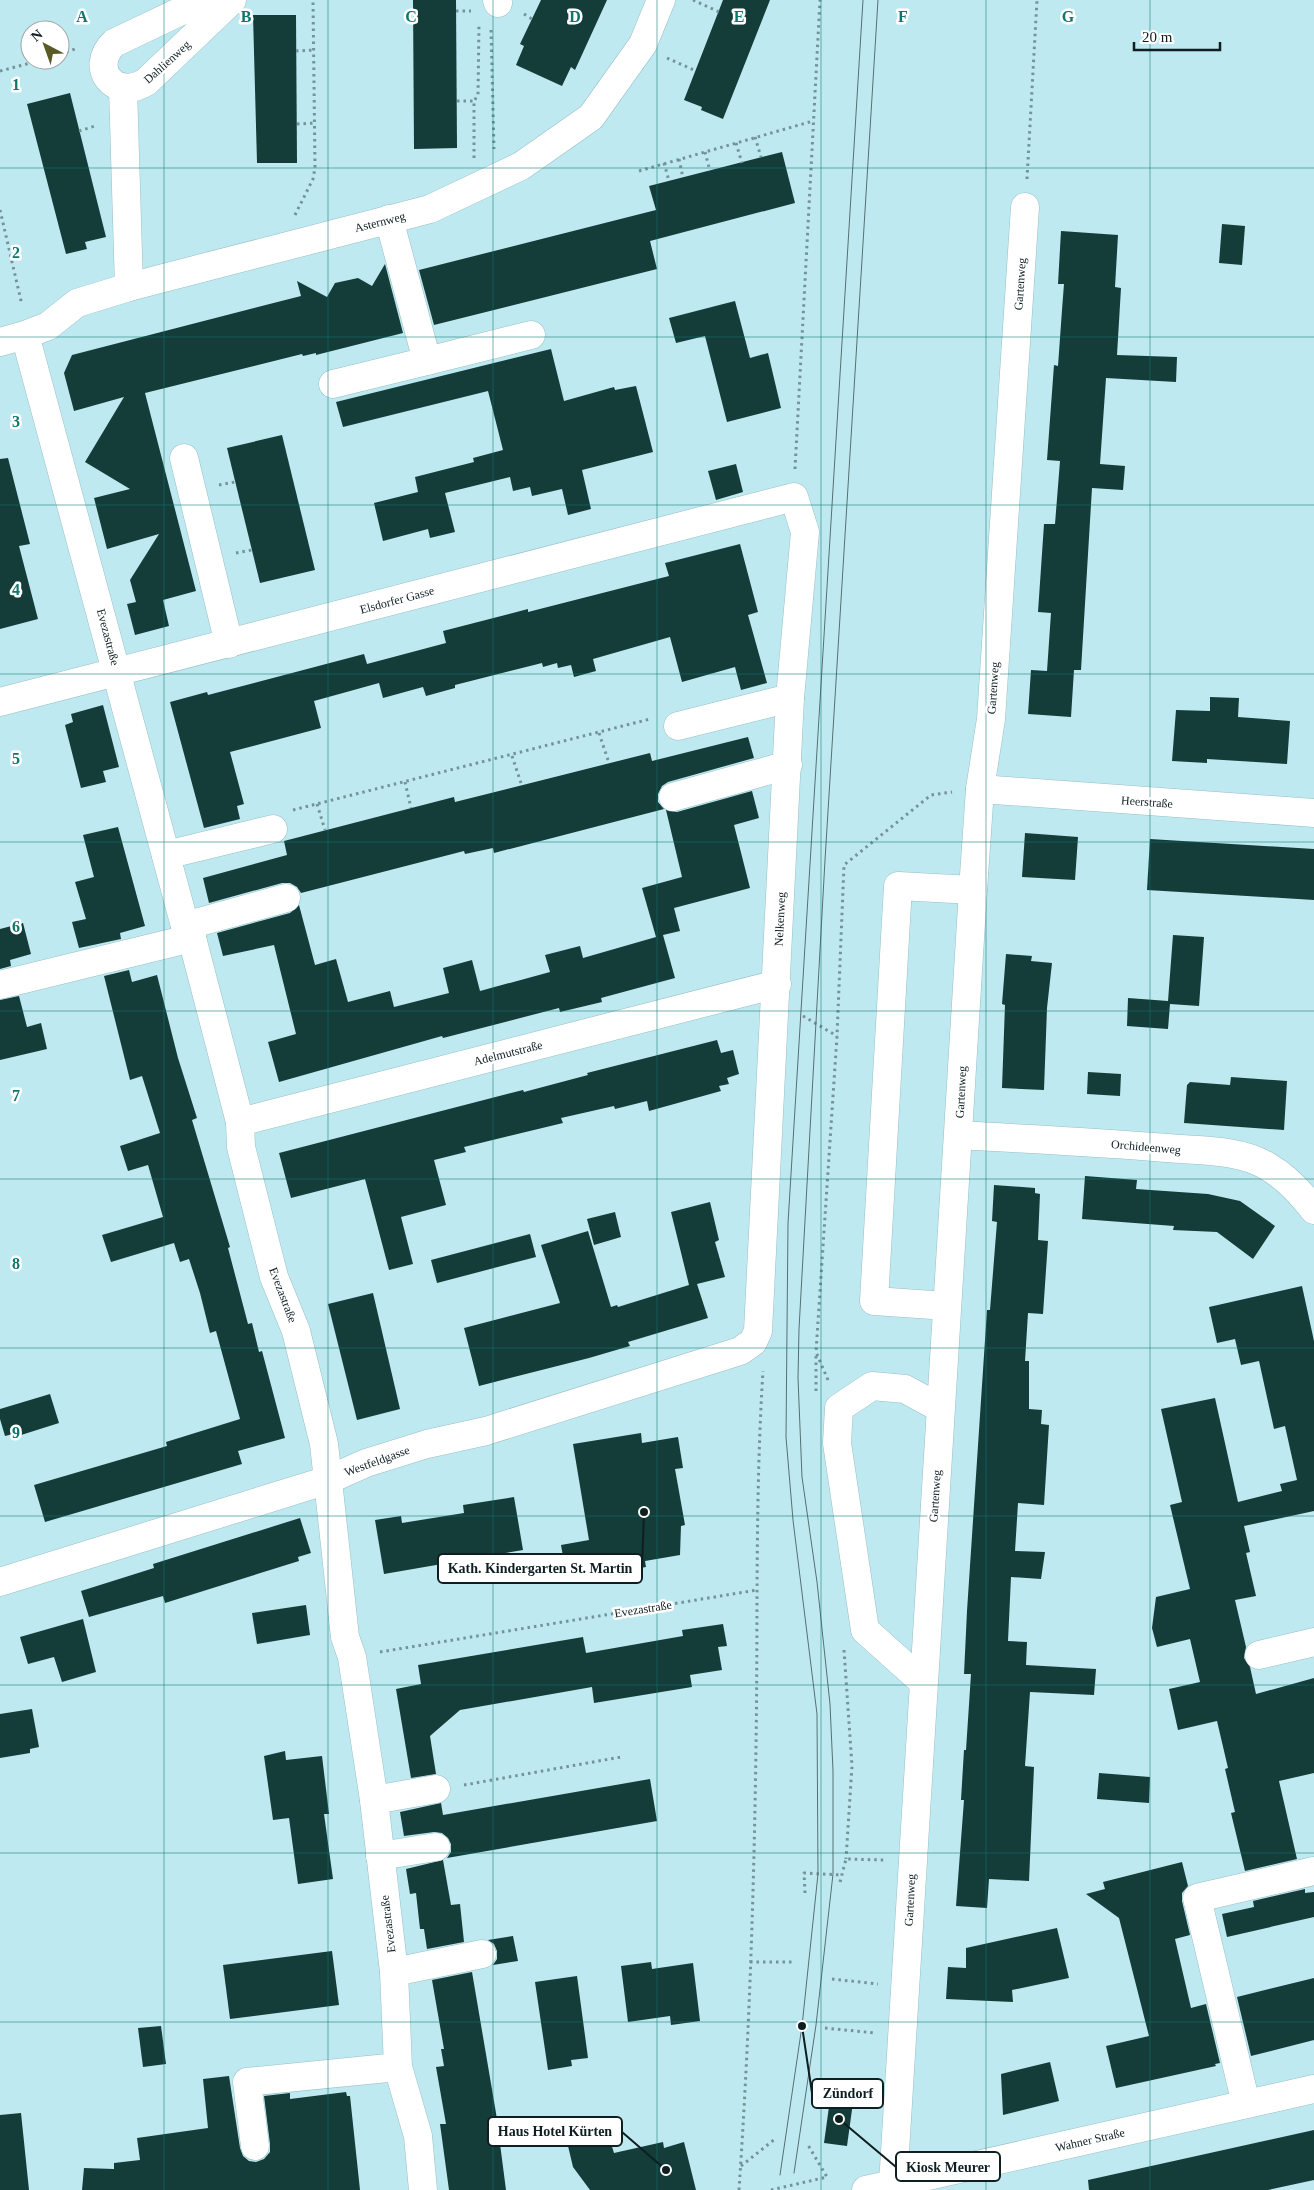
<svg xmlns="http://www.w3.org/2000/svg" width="1314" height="2190" font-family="Georgia,serif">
<rect width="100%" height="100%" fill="#bfe9f0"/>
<g fill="#143c39">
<polygon points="413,0 456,0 457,148 414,149"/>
<polygon points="541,0 607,0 575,70 571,67 562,86 516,65 524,46 520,44"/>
<polygon points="723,0 770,0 723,119 701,110 702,107 684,100"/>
<polygon points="253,15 296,15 297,163 257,163"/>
<polygon points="70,93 106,237 85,242 87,249 66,254 27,104"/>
<polygon points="782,152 795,203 650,241 657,269 434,325 419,270 656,210 649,186"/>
<polygon points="1222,224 1245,226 1242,265 1219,263"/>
<polygon points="1061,231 1118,235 1115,287 1121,288 1117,355 1177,357 1176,382 1106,378 1100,464 1125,466 1123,490 1092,488 1081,670 1074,670 1071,717 1028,714 1031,670 1047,671 1051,613 1038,612 1044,524 1055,524 1060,461 1047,460 1054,365 1058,366 1062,310 1064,284 1058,284"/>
<polygon points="385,264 403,333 316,355 316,353 303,356 302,354 145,393 196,591 163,600 169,626 135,635 127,604 136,602 130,580 159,534 107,549 94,498 130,489 85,462 124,397 74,411 64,373 72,355 301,296 297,281 327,297 335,283 358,278 372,286"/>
<polygon points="735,301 750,358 768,353 781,408 727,422 705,336 676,343 669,318"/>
<polygon points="551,349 564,401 614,387 615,390 636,386 653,452 582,470 591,509 568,515 562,489 532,496 530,487 513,491 510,477 445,493 455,532 430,538 428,529 383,541 374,503 418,492 415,477 474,462 473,458 503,450 488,391 343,427 336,402"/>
<polygon points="282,435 315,570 260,583 227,448"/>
<polygon points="8,458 30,544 19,546 38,619 0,629 0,459"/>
<polygon points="736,464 743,492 716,500 708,471"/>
<polygon points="740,544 758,612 748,615 767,683 741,690 735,667 682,682 670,637 593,659 596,671 574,677 571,665 558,668 557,663 543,667 542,663 455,685 455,688 426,696 423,687 383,698 379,683 314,701 321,728 230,752 244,804 237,806 240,819 204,828 170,702 207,692 208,695 364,654 367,664 446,643 443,631 528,609 528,612 669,576 665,563"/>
<polygon points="1210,697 1239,698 1238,717 1290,721 1287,764 1207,759 1207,763 1172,761 1176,710 1210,711"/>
<polygon points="103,705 119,767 103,771 106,782 81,788 65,725 73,722 71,714"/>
<polygon points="748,737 754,758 668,782 662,786 658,794 658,802 664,809 494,853 493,848 465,854 464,851 301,893 297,887 290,883 282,883 209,903 203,878 287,855 284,841 454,797 455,802 650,753 652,761"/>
<polygon points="752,791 759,818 734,825 750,888 674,908 680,931 663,935 675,978 601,998 602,1002 560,1012 559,1008 443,1038 442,1036 279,1082 268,1042 296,1034 274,945 223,956 217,933 290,913 299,905 315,965 336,959 348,1002 390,991 394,1007 449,993 443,968 472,960 480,991 550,972 545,955 580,946 583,958 656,937 642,888 682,877 666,810 677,812"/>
<polygon points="118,827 145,926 120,933 121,939 79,948 72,922 86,919 75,882 94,877 83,835"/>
<polygon points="1025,833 1078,837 1075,880 1022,877"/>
<polygon points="1150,839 1314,849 1314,900 1147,890"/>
<polygon points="23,923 31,954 10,960 11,966 0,969 0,929"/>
<polygon points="1173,935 1204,937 1199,1006 1170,1004 1168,1029 1127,1026 1128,998 1168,1001"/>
<polygon points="1006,954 1032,956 1031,961 1052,963 1047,1008 1044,1090 1002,1088 1005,1005 1002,1004"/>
<polygon points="129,970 132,982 157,975 178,1058 197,1118 192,1120 230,1247 228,1248 248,1324 252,1323 259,1352 262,1351 285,1438 238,1451 242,1464 45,1522 34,1485 167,1446 166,1442 240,1419 216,1331 210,1333 200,1293 189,1259 180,1262 174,1243 111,1262 102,1235 163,1217 148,1165 128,1171 120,1146 160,1133 142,1076 130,1080 104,976"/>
<polygon points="19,996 27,1027 41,1023 47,1049 0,1060 0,1000"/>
<polygon points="717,1040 721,1053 733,1050 739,1074 727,1078 729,1084 719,1086 721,1091 649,1111 647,1101 615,1109 614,1106 561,1118 563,1123 464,1147 466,1152 434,1160 446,1205 401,1217 413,1264 389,1270 365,1179 291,1198 279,1153 523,1090 524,1092 588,1075 587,1073"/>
<polygon points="1088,1072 1121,1074 1120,1096 1087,1094"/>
<polygon points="1231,1077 1287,1081 1284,1130 1184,1123 1187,1085 1190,1082 1230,1085"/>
<polygon points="1085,1176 1137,1180 1136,1189 1208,1194 1240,1201 1275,1226 1253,1259 1217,1232 1173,1230 1174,1226 1082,1219"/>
<polygon points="994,1185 1035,1188 1035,1193 1040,1194 1038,1240 1048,1241 1043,1314 1028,1313 1025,1361 1029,1361 1029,1409 1042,1410 1041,1424 1049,1425 1044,1505 1018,1503 1015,1551 1045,1552 1041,1579 1011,1577 1008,1641 1027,1642 1026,1665 1096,1669 1094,1695 1030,1692 1025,1766 1034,1767 1029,1881 989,1879 987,1908 956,1906 964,1800 961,1800 964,1750 966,1750 971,1674 964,1674 967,1611 987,1310 990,1310 997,1222 992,1221"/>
<polygon points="710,1202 719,1240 715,1242 725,1277 697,1284 708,1318 628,1342 630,1346 589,1358 479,1386 464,1328 560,1303 541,1245 588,1231 611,1307 617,1305 618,1307 689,1285 671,1212"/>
<polygon points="615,1212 621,1237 594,1245 587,1219"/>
<polygon points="530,1234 536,1257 437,1283 431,1260"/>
<polygon points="1302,1286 1314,1341 1314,1511 1244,1526 1250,1552 1246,1553 1256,1596 1235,1600 1246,1647 1244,1658 1250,1667 1256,1694 1314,1678 1314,1773 1279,1781 1297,1859 1245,1871 1231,1813 1235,1812 1225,1769 1228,1768 1217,1721 1178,1730 1169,1689 1200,1682 1190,1639 1157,1647 1152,1628 1156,1597 1190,1589 1170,1505 1182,1502 1161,1409 1215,1398 1238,1502 1282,1491 1280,1484 1297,1480 1285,1426 1274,1429 1259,1361 1241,1365 1235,1339 1217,1343 1209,1307"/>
<polygon points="373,1293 400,1409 357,1420 328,1304"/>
<polygon points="50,1394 59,1423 18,1436 17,1433 5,1436 0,1419 0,1409"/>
<polygon points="641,1433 642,1443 678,1437 683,1468 675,1469 685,1525 681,1526 680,1555 645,1561 646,1567 583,1578 582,1571 566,1574 561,1545 589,1540 573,1444"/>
<polygon points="514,1497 523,1550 384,1574 375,1520 401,1516 402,1523 464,1513 463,1505"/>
<polygon points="300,1518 311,1553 298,1557 299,1561 165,1603 163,1596 89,1617 81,1591 154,1568 153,1564"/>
<polygon points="306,1605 310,1635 257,1644 252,1613"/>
<polygon points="83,1619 96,1672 62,1682 54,1657 28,1664 20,1637"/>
<polygon points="723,1624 727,1646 718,1647 722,1670 690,1675 692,1687 594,1703 592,1687 460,1710 430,1736 436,1774 411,1778 396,1689 421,1684 418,1665 583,1637 586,1653 683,1636 682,1630"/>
<polygon points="32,1709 39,1747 30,1749 30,1753 0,1758 0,1714"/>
<polygon points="285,1751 286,1760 322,1756 329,1814 324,1814 333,1879 298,1884 289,1818 273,1820 264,1756"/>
<polygon points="1099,1773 1150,1777 1149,1803 1097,1799"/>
<polygon points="650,1779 657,1821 447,1858 451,1852 451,1844 448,1838 442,1833 434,1832 404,1836 400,1812 441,1803 443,1815"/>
<polygon points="443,1860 451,1905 460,1904 464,1942 427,1949 424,1929 420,1929 416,1893 410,1894 406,1869"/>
<polygon points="1182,1862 1188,1886 1182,1893 1182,1901 1190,1935 1175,1939 1191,2008 1206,2004 1220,2063 1215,2064 1216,2066 1116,2088 1106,2046 1149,2036 1119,1918 1086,1894 1105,1889 1103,1882"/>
<polygon points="1305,1889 1305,1893 1314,1892 1314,1917 1227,1937 1222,1914 1254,1907 1253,1901"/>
<polygon points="1057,1928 1069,1978 1012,1990 1013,2002 946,1999 948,1967 966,1968 966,1948"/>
<polygon points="513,1936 518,1961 493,1965 497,1959 497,1951 494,1944 488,1940"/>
<polygon points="332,1951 339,2005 230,2019 223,1965"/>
<polygon points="651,1962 652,1969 693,1963 700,2021 671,2025 670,2016 628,2022 621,1966"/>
<polygon points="472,1972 496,2113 506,2190 449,2190 440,2124 446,2124 436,2067 444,2066 441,2049 444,2049 432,1980"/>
<polygon points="577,1976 588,2058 571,2060 572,2066 548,2070 535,1982"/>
<polygon points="1314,1978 1314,2040 1251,2056 1237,1997"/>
<polygon points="161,2026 166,2064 143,2067 138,2028"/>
<polygon points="1050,2062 1059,2101 1003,2115 1001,2074"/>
<polygon points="229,2076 240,2148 243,2156 249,2161 256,2162 264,2159 270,2152 270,2144 264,2096 290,2093 290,2099 346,2092 347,2096 350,2096 360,2190 82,2190 84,2168 114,2169 114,2163 140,2160 137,2138 208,2128 203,2079"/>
<polygon points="831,2092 854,2095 847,2146 824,2143"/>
<polygon points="21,2113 29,2190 0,2190 0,2115"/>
<polygon points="587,2123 589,2128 605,2124 614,2153 663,2142 664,2148 684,2142 696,2190 590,2190 573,2167 564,2129"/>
<polygon points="1314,2130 1314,2180 1268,2190 1089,2190 1088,2180"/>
</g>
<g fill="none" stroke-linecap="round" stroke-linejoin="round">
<defs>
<g id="minor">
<path d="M204,0l-90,43c-26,25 1,58 32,39l86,-82"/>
<polyline points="497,0 498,3"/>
<polyline points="123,88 129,287"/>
<polyline points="389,219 427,361 531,335"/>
<polyline points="25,335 185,926 192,938 240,1122 241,1147 274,1277 296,1331 324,1444 345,1637 352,1657 374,1800 394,1972 398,2067 418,2136 423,2190"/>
<polyline points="0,342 25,335 48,326 77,303 129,287 430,209 521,166 591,117 643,44 661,0"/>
<polyline points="333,384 427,361"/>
<polyline points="184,458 229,644"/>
<polyline points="0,702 794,497 805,532 790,698 758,1331 753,1342 740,1351 486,1431 427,1444 366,1463 328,1480 0,1582"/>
<polyline points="678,726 790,698"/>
<polyline points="980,789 1314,813"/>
<polyline points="673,797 788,765"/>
<polyline points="166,855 273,829"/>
<polyline points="185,926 286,898"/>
<polyline points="0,985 192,938"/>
<polyline points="240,1122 777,984"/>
<path d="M959,1135c69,4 139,7 208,13 32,3 72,1 100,18 19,11 34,27 47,44"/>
<polyline points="947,1306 874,1301 898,886 973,890"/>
<polyline points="1259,1655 1314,1642"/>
<polyline points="923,1682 865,1630 837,1443 839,1408 872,1386 905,1389 940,1408"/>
<polyline points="374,1800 436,1789"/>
<polyline points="380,1856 436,1847"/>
<polyline points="394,1972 482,1954"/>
<polyline points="1246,2104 1197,1898 1314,1871"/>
<polyline points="255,2146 247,2082 398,2067"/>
<polyline points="893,2184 973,890 980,789 991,719 1025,207"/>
<polyline points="866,2190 1314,2089"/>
</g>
</defs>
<use href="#minor" stroke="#97bfc6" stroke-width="29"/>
<g stroke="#749399" stroke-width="3" stroke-dasharray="2.5 4" stroke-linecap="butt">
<polyline points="693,0 719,12"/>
<polyline points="456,11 471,11"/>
<polyline points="524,14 532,19"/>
<polyline points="491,30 494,149"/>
<polyline points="296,51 314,50"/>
<polyline points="60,54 78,48"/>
<polyline points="667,58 696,71"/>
<polyline points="0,71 42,60"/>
<polyline points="457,101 474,101"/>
<polyline points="297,124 315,123"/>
<polyline points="79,131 95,126"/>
<polyline points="755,137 761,157"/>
<polyline points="736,143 742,163"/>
<polyline points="705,152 710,171"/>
<polyline points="474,158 474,101 478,95 479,23"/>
<polyline points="679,159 683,178"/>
<polyline points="664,163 669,181"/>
<polyline points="639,171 813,121"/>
<polyline points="1027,179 1037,0"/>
<polyline points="0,210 22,305"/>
<polyline points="295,215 313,179 315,168 313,0"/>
<polyline points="795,469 820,0"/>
<polyline points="219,485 235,482"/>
<polyline points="236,553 252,550"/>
<polyline points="599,733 609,763"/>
<polyline points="512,756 522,786"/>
<polyline points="405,782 411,808"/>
<polyline points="317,804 325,830"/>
<polyline points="293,810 650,719"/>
<polyline points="803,1016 837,1036"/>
<polyline points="828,1380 816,1352 837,1036 844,865 931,795 952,792"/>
<polyline points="816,1391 816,1355"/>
<polyline points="844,1650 852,1766 846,1859"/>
<polyline points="380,1652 757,1590"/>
<polyline points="464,1785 621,1757"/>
<polyline points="840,1882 846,1859 884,1860"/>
<polyline points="805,1893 804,1873 842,1875"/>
<polyline points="750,1962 793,1962"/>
<polyline points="832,1979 878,1984"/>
<polyline points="825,2028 875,2033"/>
<polyline points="818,2086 870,2092"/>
<polyline points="741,2166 775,2139"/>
<path d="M739,2190c10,-148 15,-296 17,-444 2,-125 -1,-250 7,-375"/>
<polyline points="771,2190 827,2177 808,2145"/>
</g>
<use href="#minor" stroke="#fff" stroke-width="28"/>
<g stroke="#557074" stroke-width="1">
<polyline points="794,2173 816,2025 833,1874 833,1771 830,1704 817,1582 802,1477 798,1378 799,1329 825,860 878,0"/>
<polyline points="780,2175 802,2026 818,1874 817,1714 793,1520 786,1437 788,1223 863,0"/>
</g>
</g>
<path fill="none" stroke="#0f766e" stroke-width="1" stroke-opacity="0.55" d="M164,0v2190M328,0v2190M493,0v2190M657,0v2190M821,0v2190M986,0v2190M1150,0v2190M0,168h1314M0,337h1314M0,505h1314M0,674h1314M0,842h1314M0,1011h1314M0,1179h1314M0,1348h1314M0,1516h1314M0,1685h1314M0,1853h1314M0,2022h1314"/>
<g text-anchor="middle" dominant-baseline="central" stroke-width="5" stroke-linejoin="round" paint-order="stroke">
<g font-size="12" fill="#0e1e21" stroke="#fff">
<text transform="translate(167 62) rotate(-42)">Dahlienweg</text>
<text transform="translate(380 222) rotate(-14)">Asternweg</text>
<text transform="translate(1020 284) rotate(-86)">Gartenweg</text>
<text transform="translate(397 600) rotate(-15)">Elsdorfer Gasse</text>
<text transform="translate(108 637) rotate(75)">Evezastraße</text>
<text transform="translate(993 688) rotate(-86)">Gartenweg</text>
<text transform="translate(1147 802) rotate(4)">Heerstraße</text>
<text transform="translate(780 919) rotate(-87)">Nelkenweg</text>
<text transform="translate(508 1053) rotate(-14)">Adelmutstraße</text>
<text transform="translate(961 1092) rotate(-87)">Gartenweg</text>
<text transform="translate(1146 1147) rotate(5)">Orchideenweg</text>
<text transform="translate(283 1295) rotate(69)">Evezastraße</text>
<text transform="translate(377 1461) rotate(-20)">Westfeldgasse</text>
<text transform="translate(935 1496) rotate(-86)">Gartenweg</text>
<text transform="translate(643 1609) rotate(-9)">Evezastraße</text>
<text transform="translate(910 1900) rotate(-87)">Gartenweg</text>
<text transform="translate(388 1924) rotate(-97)">Evezastraße</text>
<text transform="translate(1090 2140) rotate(-13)">Wahner Straße</text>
</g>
</g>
<g font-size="16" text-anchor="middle" font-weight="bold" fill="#0f766e" stroke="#fff" stroke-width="5" stroke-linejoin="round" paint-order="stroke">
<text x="82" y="22">A</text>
<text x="246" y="22">B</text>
<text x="411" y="22">C</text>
<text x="575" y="22">D</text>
<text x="739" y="22">E</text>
<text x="903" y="22">F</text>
<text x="1068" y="22">G</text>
<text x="16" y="90">1</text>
<text x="16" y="258">2</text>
<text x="16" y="427">3</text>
<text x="16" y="595">4</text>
<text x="16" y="764">5</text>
<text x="16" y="932">6</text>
<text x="16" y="1101">7</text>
<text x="16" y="1269">8</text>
<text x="16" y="1438">9</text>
</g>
<path fill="none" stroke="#0e1e21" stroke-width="2" d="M644 1512L642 1568M802 2026L812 2093M666 2170L622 2132M839 2119L896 2167"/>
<g fill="#0e1e21" stroke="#fff" stroke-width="2">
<circle cx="644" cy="1512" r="5"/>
<circle cx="802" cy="2026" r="5"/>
<circle cx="666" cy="2170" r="5"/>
<circle cx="839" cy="2119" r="5"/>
</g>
<g fill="#fff" stroke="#0e1e21" stroke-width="2">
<rect x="438" y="1554" width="204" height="29" rx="5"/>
<rect x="812" y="2079" width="71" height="29" rx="5"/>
<rect x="488" y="2117" width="134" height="29" rx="5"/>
<rect x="896" y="2152" width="104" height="29" rx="5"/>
</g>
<g font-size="14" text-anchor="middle" font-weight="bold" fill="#0e1e21">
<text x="540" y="1573">Kath. Kindergarten St. Martin</text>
<text x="848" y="2098">Zündorf</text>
<text x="555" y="2136">Haus Hotel Kürten</text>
<text x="948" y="2172">Kiosk Meurer</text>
</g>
<g transform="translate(45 45) rotate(319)"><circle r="24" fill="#ffffff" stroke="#9fa5a6"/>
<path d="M0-4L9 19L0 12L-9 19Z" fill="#5a5a27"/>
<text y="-8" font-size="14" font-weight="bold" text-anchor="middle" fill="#0e1e21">N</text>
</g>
<path d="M1134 42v8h86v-8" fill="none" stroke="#0e1e21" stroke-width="2.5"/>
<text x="1142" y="42" font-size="15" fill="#0e1e21" stroke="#ffffff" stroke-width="4" paint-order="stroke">20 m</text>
</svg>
